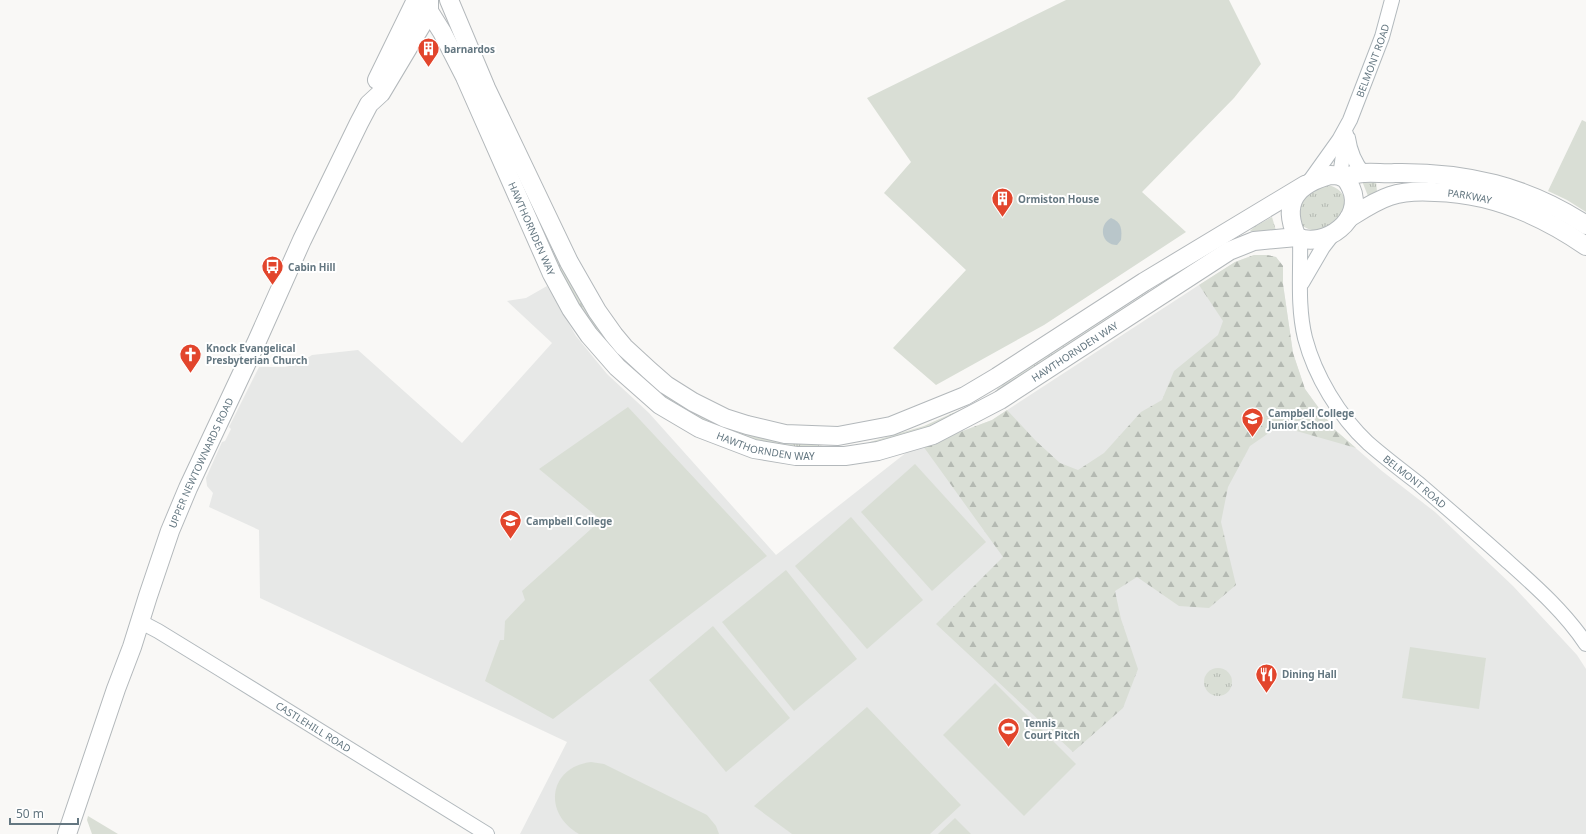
<svg xmlns="http://www.w3.org/2000/svg" width="1586" height="834" font-family="'Noto Sans',sans-serif">
<defs>
<pattern id="grass-tufts" width="24" height="20" patternUnits="userSpaceOnUse"><rect width="24" height="20" fill="#d9ded5"/><path d="M3 7l-1-3M5 7V3M7 7l1-3M15 17l-1-3M17 17v-4M19 17l1-3" fill="none" stroke="#b4b9b2"/></pattern>
<pattern id="forest-firs" width="22" height="20" patternUnits="userSpaceOnUse"><rect width="22" height="20" fill="#d9ded5"/><path d="M5 1l3.5 6h-7zM16 11l3.5 6h-7z" fill="#b4b9b2"/></pattern>
</defs>
<rect width="100%" height="100%" fill="#f9f8f6"/>
<polygon fill="#e7e8e7" points="1254,255 1267,255 1276,257 1283,266 1283,284 1293,353 1305,389 1334,429 1382,471 1435,512 1513,586 1577,655 1586,669 1586,834 520,834 567,742 260,598 259,530 209,507 213,493 207,486 206,478 222,442 225,441 231,429 229,427 259,367 285,367 298,364 312,355 358,350 462,443 552,343 507,301 526,298 547,286 576,336 607,374 649,413 776,555 907,452 992,420 1199,285 1235,262"/>
<g fill="url(#grass-tufts)">
<polygon points="507,155 615,348 637,371 655,388 764,437 837,448 785,448 722,431 662,399 608,348 582,310 565,282"/>
<polygon points="1362,181 1376,181 1377,192 1368,196"/>
<path d="M1322,183c27,6 27,20 17,42 -16,4 -23,10 -38,0l-3,-24z"/>
<polygon points="1272,217 1277,234 1250,231 1254,227"/>
<polygon points="1231,241 999,393 997,389 1196,261 1227,242"/>
<polygon points="966,407 969,410 929,430 870,444 870,442 924,426"/>
<circle cx="1218" cy="682" r="14"/>
</g>
<polygon fill="url(#forest-firs)" points="1254,255 1267,255 1276,257 1283,266 1283,284 1293,353 1305,389 1334,429 1356,448 1279,426 1250,446 1228,487 1221,522 1236,585 1209,608 1179,606 1137,577 1115,591 1121,619 1138,669 1123,708 1073,752 936,624 1003,557 923,446 992,420 1007,410 1036,441 1060,463 1078,470 1104,453 1141,412 1162,400 1174,371 1218,335 1223,321 1199,285 1235,262"/>
<g fill="#d9ded5">
<polygon points="1066,0 1229,0 1261,64 1234,98 1142,192 1186,232 1044,325 936,385 893,348 966,270 884,193 911,162 867,98"/>
<polygon points="1582,120 1586,122 1586,212 1567,200 1548,191"/>
<polygon points="628,407 767,556 553,719 485,681 500,640 504,640 505,621 525,600 522,591 601,520 539,469"/>
<polygon points="915,464 986,542 932,591 861,512"/>
<polygon points="851,517 923,600 867,649 795,566"/>
<polygon points="786,570 857,659 794,711 722,622"/>
<polygon points="713,626 790,718 726,772 649,680"/>
<polygon points="1410,647 1486,658 1479,709 1402,698"/>
<polygon points="995,683 1076,764 1024,816 943,735"/>
<polygon points="867,707 961,805 930,834 792,834 754,806"/>
<path d="M591,762l13,2 103,51 9,11 3,8h-140c-37,-21 -30,-67 12,-72z"/>
<polygon points="88,816 118,834 92,834 87,820"/>
<polygon points="955,818 971,834 938,834"/>
</g>
<path fill="#b9c6ca" d="M1111,218c11,4 11,12 10,22l-4,5c-16,0 -19,-20 -6,-27z"/>
<g fill="none" stroke-linecap="round" stroke-linejoin="round">
<defs>
<g id="secondary">
<path d="M1348,138c2,14 6,24 15,35"/>
<polyline points="1340,176 1346,134"/>
<path id="s1" d="M1309,182l30,-42 11,-20 32,-83 10,-37"/>
<path id="s2" d="M1300,238c1,33 -3,67 5,100 10,38 34,78 63,105 16,14 33,27 50,40 29,25 58,50 87,76 29,26 59,52 81,85"/>
<polyline points="1302,283 1323,247 1333,234"/>
<path id="s3" d="M139,621l19,10 62,38 267,165"/>
</g>
<g id="highway">
<path id="s4" d="M422,0l20,32 23,45 87,197 19,35 18,26 28,32 43,38 39,23 55,21 42,7h49l33,-5 55,-16 67,-35 229,-149 25,-10 43,-4"/>
<polyline points="449,0 486,88 569,262 597,311 614,335 624,347 649,370 666,385 693,402 725,418 747,425 785,434 838,436 891,426 965,396 997,377 1144,282 1305,185"/>
<polyline points="377,80 416,0"/>
<path d="M1330,175c4,0 8,0 12,2 5,2 7,7 9,11 14,31 -26,61 -54,49 -16,-35 0,-53 33,-62z"/>
<path d="M1343,177c7,-1 14,-4 21,-4 10,-1 21,1 31,0 70,-1 132,13 191,52"/>
<path id="s5" d="M1349,218c13,-8 26,-17 41,-22 15,-5 29,-5 45,-4 55,1 106,23 151,54"/>
<path id="s6" d="M67,834l49,-145 16,-42 16,-51 22,-65 18,-43 69,-147 45,-101 57,-117 10,-19 12,-11 43,-72 5,-11v-9"/>
</g>
</defs>
<use href="#secondary" stroke="#b2b9bd" stroke-width="16"/>
<use href="#highway" stroke="#b3b8bb" stroke-width="20"/>
<use href="#secondary" stroke="#fff" stroke-width="14"/>
<use href="#highway" stroke="#fff" stroke-width="18"/>
</g>
<defs>
<symbol id="building-pin" viewBox="-11 -11 22 30"><path d="M0 17L-7.5 6A9.5 9.5 0 1 1 7.5 6Z" fill="#e2452c" stroke="#fff"/><path d="M-4-6H4V6H1V3H-1V6H-4ZM-2.5-4.3h1.7v1.8h-1.7ZM.8-4.3h1.7v1.8H.8ZM-2.5-1h1.7V.8h-1.7ZM.8-1h1.7V.8H.8Z" fill="#fff"/></symbol>
<symbol id="bus-pin" viewBox="-11 -11 22 30"><path d="M0 17L-7.5 6A9.5 9.5 0 1 1 7.5 6Z" fill="#e2452c" stroke="#fff"/><path d="M-5-6H5V4H4V6H2V4H-2V6H-4V4H-5ZM-3.5-4V0h7V-4ZM-3.5 1.2v1.5H-2V1.2ZM2 1.2v1.5H3.5V1.2Z" fill="#fff"/></symbol>
<symbol id="church-pin" viewBox="-11 -11 22 30"><path d="M0 17L-7.5 6A9.5 9.5 0 1 1 7.5 6Z" fill="#e2452c" stroke="#fff"/><path d="M-1.2-6h2.4v3.5h3.3v2.4h-3.3V6h-2.4V-.1h-3.3v-2.4h3.3Z" fill="#fff"/></symbol>
<symbol id="school-pin" viewBox="-11 -11 22 30"><path d="M0 17L-7.5 6A9.5 9.5 0 1 1 7.5 6Z" fill="#e2452c" stroke="#fff"/><path d="M0-5L7-2L0 1L-7-2ZM-4 1L0 2.5L4 1V4Q0 6-4 4Z" fill="#fff"/></symbol>
<symbol id="restaurant-pin" viewBox="-11 -11 22 30"><path d="M0 17L-7.5 6A9.5 9.5 0 1 1 7.5 6Z" fill="#e2452c" stroke="#fff"/><path d="M-5-6h1v4h1v-4h1v4h1v-4h1v5L-1.5 .5V6h-2V.5L-5-1ZM5-6V6H3V1.5H1.5Q1.5-4 5-6Z" fill="#fff"/></symbol>
<symbol id="stadium-pin" viewBox="-11 -11 22 30"><path d="M0 17L-7.5 6A9.5 9.5 0 1 1 7.5 6Z" fill="#e2452c" stroke="#fff"/><path d="M0-5a6.5 5 0 1 0 0 10a6.5 5 0 1 0 0-10ZM-3.5-1.8h7v3.6h-7Z" fill="#fff"/></symbol>
</defs>
<g fill-rule="evenodd">
<use href="#building-pin" x="416" y="36" width="25" height="34"/>
<use href="#building-pin" x="990" y="186" width="25" height="34"/>
<use href="#bus-pin" x="260" y="254" width="25" height="34"/>
<use href="#church-pin" x="178" y="342" width="25" height="34"/>
<use href="#school-pin" x="1240" y="406" width="25" height="34"/>
<use href="#school-pin" x="498" y="508" width="25" height="34"/>
<use href="#restaurant-pin" x="1254" y="662" width="25" height="34"/>
<use href="#stadium-pin" x="996" y="716" width="25" height="34"/>
</g>
<g text-anchor="middle" dominant-baseline="central" stroke-width="4" stroke-linejoin="round" paint-order="stroke">
<g font-size="10" font-weight="bold" fill="#647781" stroke="#fff" text-anchor="start">
<text x="444" y="49">barnardos</text>
<text x="1018" y="199">Ormiston House</text>
<text x="288" y="267">Cabin Hill</text>
<text x="206" y="348">Knock Evangelical<tspan x="206" dy="12">Presbyterian Church</tspan></text>
<text x="1268" y="413">Campbell College<tspan x="1268" dy="12">Junior School</tspan></text>
<text x="526" y="521">Campbell College</text>
<text x="1282" y="674">Dining Hall</text>
<text x="1024" y="723">Tennis<tspan x="1024" dy="12">Court Pitch</tspan></text>
</g>
<g font-size="10" fill="#647781" stroke="#fff">
<text stroke="none"><textPath href="#s1" startOffset="138">BELMONT ROAD</textPath></text>
<text stroke="none"><textPath href="#s5" startOffset="127">PARKWAY</textPath></text>
<text stroke="none"><textPath href="#s4" startOffset="254">HAWTHORNDEN WAY</textPath></text>
<text stroke="none"><textPath href="#s4" startOffset="926">HAWTHORNDEN WAY</textPath></text>
<text stroke="none"><textPath href="#s4" startOffset="590">HAWTHORNDEN WAY</textPath></text>
<text stroke="none"><textPath href="#s6" startOffset="395">UPPER NEWTOWNARDS ROAD</textPath></text>
<text stroke="none"><textPath href="#s2" startOffset="285">BELMONT ROAD</textPath></text>
<text stroke="none"><textPath href="#s3" startOffset="204">CASTLEHILL ROAD</textPath></text>
</g>
</g>
<path d="M10 818v6h68v-6" fill="none" stroke="#647781" stroke-width="2"/>
<text x="16" y="818" font-size="12" fill="#647781" stroke="#ffffff" stroke-width="3" paint-order="stroke">50 m</text>
</svg>
